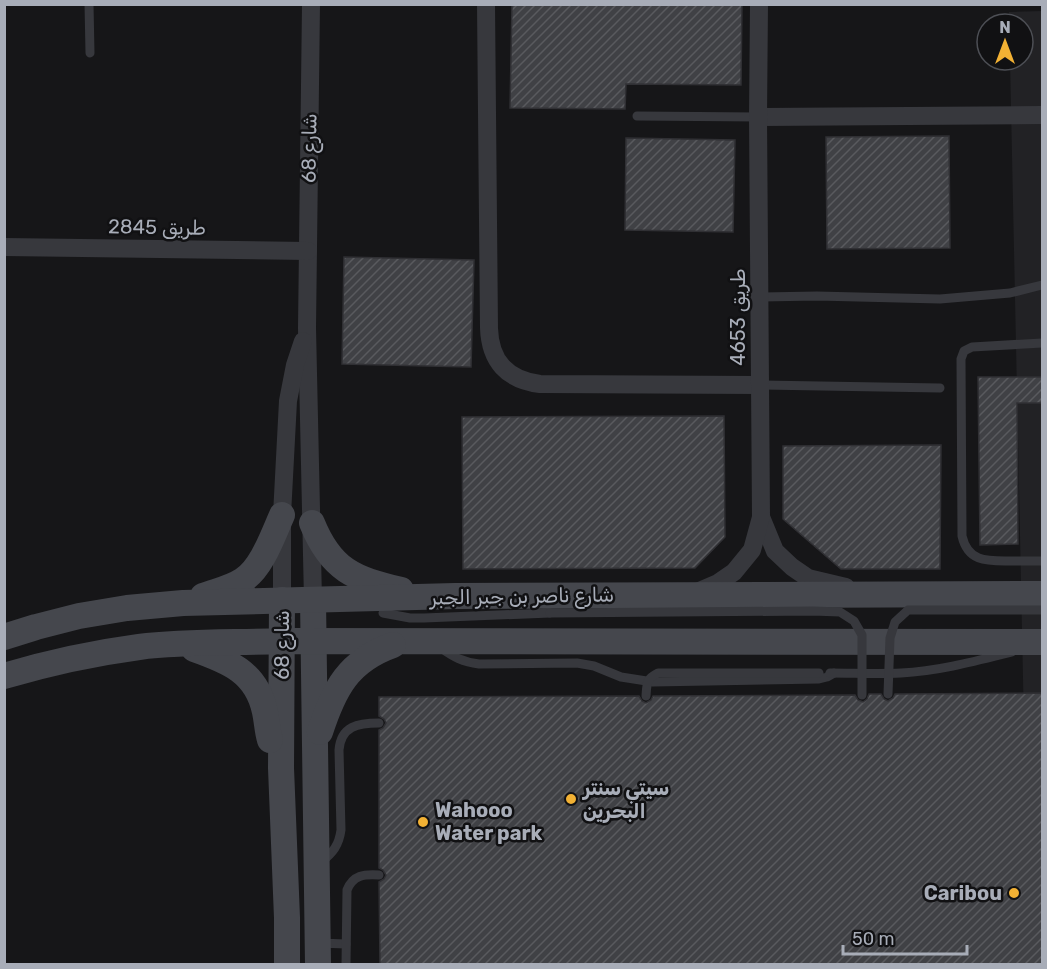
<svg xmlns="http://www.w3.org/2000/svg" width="1047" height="969" font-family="Rubik,Cairo,sans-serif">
<defs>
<pattern id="building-hatch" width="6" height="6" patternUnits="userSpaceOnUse" patternTransform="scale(1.5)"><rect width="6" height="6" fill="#404145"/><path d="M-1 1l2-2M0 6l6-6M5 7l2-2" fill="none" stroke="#595a5e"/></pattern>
</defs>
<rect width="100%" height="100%" fill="#161618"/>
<polygon fill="#222225" points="1042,11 1042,964 1029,964 1010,60 1023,60 1023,24 1009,24 1009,12"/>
<g fill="url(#building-hatch)" stroke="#303034" stroke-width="1.5">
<polygon points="512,4 742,4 741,85 626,84 625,109 510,108"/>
<polygon points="949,136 950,248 827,249 826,137"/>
<polygon points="626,138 735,140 733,232 625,230"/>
<polygon points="344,257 474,260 471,367 342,364"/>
<polygon points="978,377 1042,377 1042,403 1017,403 1018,544 980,545"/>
<polygon points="724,416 725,537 695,568 463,569 462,417"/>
<polygon points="941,445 940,569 841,569 783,519 783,446"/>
<polygon points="1042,693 1042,964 380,964 379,882 384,879 386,875 383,870 379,868 379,730 383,728 386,723 384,719 379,716 379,697 639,696 642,701 646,703 651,700 653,696 855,695 858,700 863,702 867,699 869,694 881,694 884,699 888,701 893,698 895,694"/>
</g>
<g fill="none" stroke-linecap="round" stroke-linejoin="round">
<g stroke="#37383d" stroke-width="9">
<polyline points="89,4 90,53"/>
<polyline points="637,116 758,117"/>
<polyline points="760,297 817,296 940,299 1010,293 1042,285"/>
<path d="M1042,343l-70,4 -8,4 -3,8 1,177c6,26 25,25 46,25 12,0 23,0 34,0"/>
<polyline points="760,385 940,388"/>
<polyline points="383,613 410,618 424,618 550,613"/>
<path d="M441,648c12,9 22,14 38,16l98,-1 17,3 27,11 32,5 166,-3 8,-2 7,-4"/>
<path d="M830,673c24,0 48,1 71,0 38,-2 75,-12 111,-21"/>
<path d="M321,862c12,-9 18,-17 20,-32l-2,-80c2,-24 19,-27 40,-27"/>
<polyline points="319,943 346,944"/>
<path d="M346,964l1,-74c6,-15 17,-16 32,-15"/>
</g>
<g stroke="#37383d" stroke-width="18">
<polyline points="311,4 307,328 313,600"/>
<path d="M486,4l3,324c1,33 18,52 51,56l220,1"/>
<polyline points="758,117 1042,115"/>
<polyline points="4,247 308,251"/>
<polyline points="761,517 775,551 792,567 808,578 846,587"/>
<polyline points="697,592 718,583 734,572 752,550 761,517 758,117 759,4"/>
<polyline points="282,600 282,515 288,401 295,365 303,341"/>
</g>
<g stroke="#45474d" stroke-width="26">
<path d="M312,523c19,47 42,56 89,67"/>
<path d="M203,596c13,-5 28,-8 40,-16 19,-12 30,-45 39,-65"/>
<polyline points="282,600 281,768 287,918 287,964"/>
<polyline points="313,600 318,964"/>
<polyline points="4,637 36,627 79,616 127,608 183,603 455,596 1042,594"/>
<path d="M194,649c34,12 63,23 71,63 2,9 2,18 5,28"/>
<path d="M4,676c44,-13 90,-23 135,-29 47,-6 96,-4 143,-6l760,1"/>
<path d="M320,732c14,-43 28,-71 73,-87"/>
</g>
<g stroke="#37383d" stroke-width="9">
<polyline points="550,613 813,611 840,612 854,621 862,635 862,695"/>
<polyline points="888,694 890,638 895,622 908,610 1042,610"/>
<path d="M646,696c1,-13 0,-17 12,-23h161"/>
</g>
</g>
<g fill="#f2b134" stroke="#111113" stroke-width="2">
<circle cx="571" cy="799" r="6"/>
<circle cx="423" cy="822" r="6"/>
<circle cx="1014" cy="893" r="6"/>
</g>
<g text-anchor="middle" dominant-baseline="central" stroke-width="5" stroke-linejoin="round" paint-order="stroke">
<g font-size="20" fill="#a8adb8" stroke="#111113">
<text transform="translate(309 148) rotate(-89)">شارع 68</text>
<text transform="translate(157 227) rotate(1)">طريق 2845</text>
<text transform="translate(738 317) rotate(-90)">طريق 4653</text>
<text transform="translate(522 596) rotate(-1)">شارع ناصر بن جبر الجبر</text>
<text transform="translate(282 645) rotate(-90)">شارع 68</text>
</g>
<g font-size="20" font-weight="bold" fill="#a8adb8" stroke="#111113" text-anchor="start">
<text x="583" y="788">سيتي سنتر<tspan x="583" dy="23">البحرين</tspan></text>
<text x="435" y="810">Wahooo<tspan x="435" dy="23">Water park</tspan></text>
<text x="1002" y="893" text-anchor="end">Caribou</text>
</g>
</g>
<rect width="1047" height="969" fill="none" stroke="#a8adb8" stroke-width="12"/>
<g transform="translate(1005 42)"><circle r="28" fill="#111113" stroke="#4d4f55" stroke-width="1.5"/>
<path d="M0-4.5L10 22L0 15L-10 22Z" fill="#f2b134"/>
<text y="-9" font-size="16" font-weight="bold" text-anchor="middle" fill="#a8adb8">N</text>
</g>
<path d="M843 945v9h124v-9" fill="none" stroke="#a8adb8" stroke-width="3"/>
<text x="852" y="945" font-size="18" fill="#a8adb8" stroke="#111113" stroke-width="4.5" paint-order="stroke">50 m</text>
</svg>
